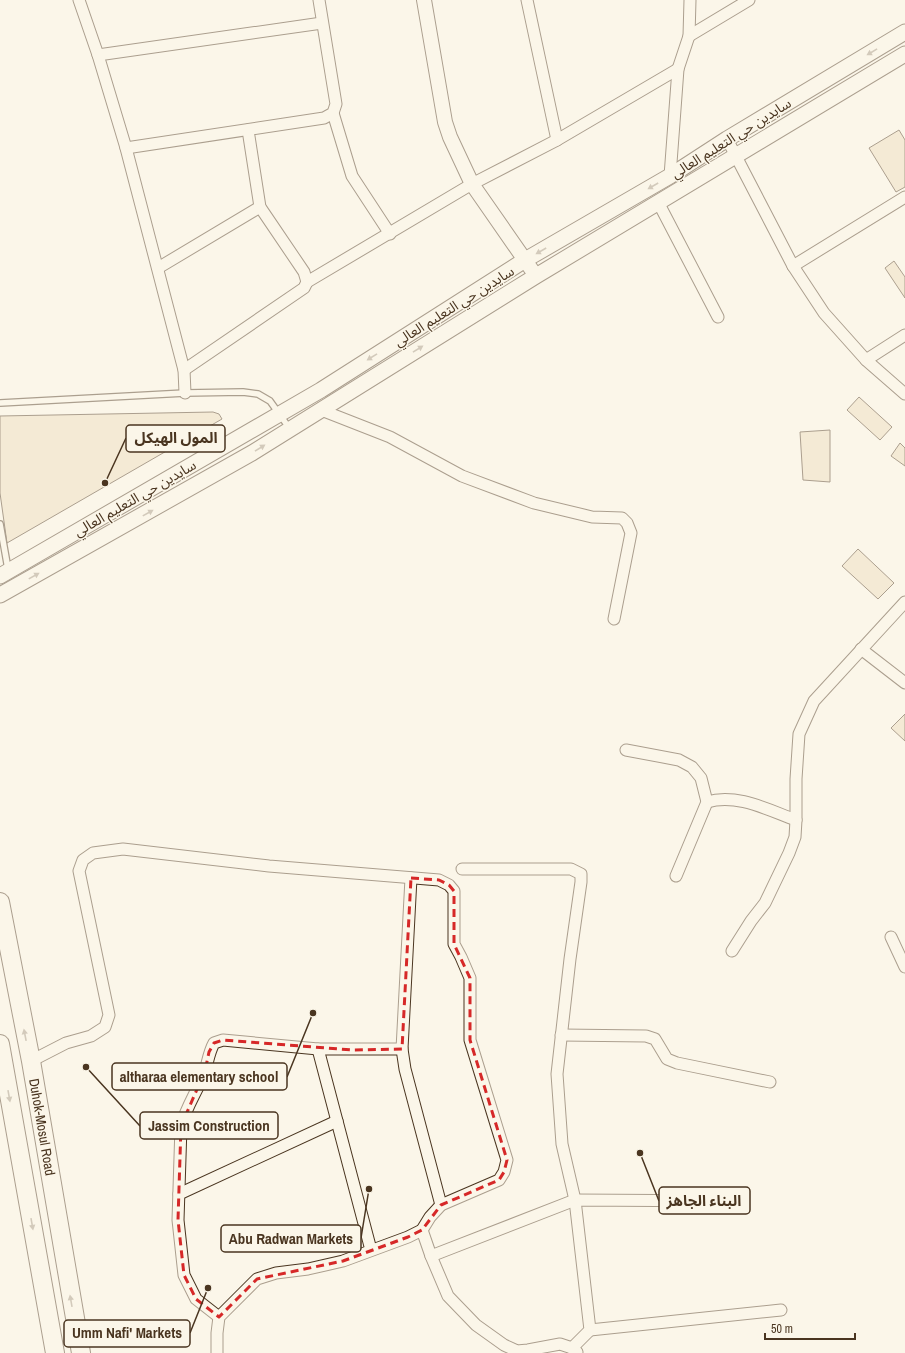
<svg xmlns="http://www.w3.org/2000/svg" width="905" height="1353" font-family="'Archivo Narrow','Noto Sans Arabic',sans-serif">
<rect width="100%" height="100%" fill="#fbf6e9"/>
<g fill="#ecdcbc" stroke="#4a3520">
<polygon points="899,130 905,140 905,187 896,192 869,148"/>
<polygon points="894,261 905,277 905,298 885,268"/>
<polygon points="859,397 892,427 880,440 847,410"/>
<polygon points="213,412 219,414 222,419 7,543 0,493 0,416"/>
<polygon points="830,430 830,482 803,480 800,432"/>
<polygon points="900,443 905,448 905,466 891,456"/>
<polygon points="858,549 894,583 878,599 842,566"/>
<polygon points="905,714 905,741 891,728"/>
</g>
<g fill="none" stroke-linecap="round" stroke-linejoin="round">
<defs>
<g id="service">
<polyline points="0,403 185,393 243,392 258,394 270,401 290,429"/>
<polyline points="0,524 8,569"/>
</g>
<g id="minor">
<polyline points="79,0 98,55 126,148 184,370 185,393"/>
<polyline points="527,0 557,140"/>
<polyline points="689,36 749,0"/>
<polyline points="98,55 322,23"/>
<polyline points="333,113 352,176 390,234"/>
<polyline points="727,139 793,266 824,313 866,360 905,394"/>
<polyline points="126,148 324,118 333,113 336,104 319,0"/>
<polyline points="670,176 678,69 689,36 690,0"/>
<polyline points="658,202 718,317"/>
<polyline points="793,266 905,197"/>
<polyline points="158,268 260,207"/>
<polyline points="307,282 472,184 557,140 678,69"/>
<polyline points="866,360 905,335"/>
<polyline points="184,370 304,288 307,282 304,272 260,207 248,130"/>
<polyline points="321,410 390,437 462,476 534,503 592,517 622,518 627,523 631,533 614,619"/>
<polyline points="861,649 905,683"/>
<polyline points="626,750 679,760 692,767 701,778 707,802 676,876"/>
<path d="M707,802c30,-9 61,8 89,18"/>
<polyline points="462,869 571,869 581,874 581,882 570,959 557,1074 562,1144 575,1200 590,1330 572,1348"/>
<polyline points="411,878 402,1049 405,1069 441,1205"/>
<polyline points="891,937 905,967"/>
<polyline points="732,951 751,921 765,903 789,853 795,837 796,820 796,779 799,734 814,701 905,602"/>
<polyline points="561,1035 646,1036 655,1039 667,1059 677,1063 770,1082"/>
<polyline points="318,1049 371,1250"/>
<polyline points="31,1061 66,1043 91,1036 105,1027 109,1015 79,871 83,860 93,853 123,849 269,866 439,880 449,885 454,891 454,944 461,957 470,978 470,1040 507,1160 504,1172 499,1180 441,1205 430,1217 422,1230 408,1237 343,1261 308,1269 276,1273 257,1279 219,1317 217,1333 217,1353"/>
<polyline points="179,1194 337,1121"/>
<polyline points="422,1230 431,1256 448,1296 476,1325 504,1345 517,1351 528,1350 560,1344 572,1348 577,1352"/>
<polyline points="431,1256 575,1200 741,1201"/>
<path d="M219,1317l-23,-18 -12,-24 -6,-55 3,-94c5,-19 17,-36 24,-55 3,-10 4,-19 9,-28l9,-3 95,9h84"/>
<polyline points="590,1330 781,1310"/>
</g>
<polyline id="tertiary" points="424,0 445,122 450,137 472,184 536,276"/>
<g id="secondary">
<polyline points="0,576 321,390 525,260 670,176 727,139 905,32"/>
<polyline points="0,595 252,453 536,276 905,54"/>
</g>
<g id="trunk">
<path id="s1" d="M0,902l31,159 50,292"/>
<polyline points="0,1044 55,1353"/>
</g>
</defs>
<use href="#service" stroke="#4a3520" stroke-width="8"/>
<use href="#minor" stroke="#4a3520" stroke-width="13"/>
<use href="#tertiary" stroke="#4a3520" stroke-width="16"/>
<use href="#secondary" stroke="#4a3520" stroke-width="17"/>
<use href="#trunk" stroke="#4a3520" stroke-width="20"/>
<use href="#service" stroke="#fbf6e9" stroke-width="5.5"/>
<use href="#minor" stroke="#fbf6e9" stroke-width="11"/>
<use href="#tertiary" stroke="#fbf6e9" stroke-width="14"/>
<use href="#secondary" stroke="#fbf6e9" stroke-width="15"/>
<use href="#trunk" stroke="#fbf6e9" stroke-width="18"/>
</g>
<defs><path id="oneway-solid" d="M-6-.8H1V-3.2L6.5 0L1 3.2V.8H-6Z"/></defs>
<g fill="#a29684">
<use href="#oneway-solid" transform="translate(872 52) rotate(149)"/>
<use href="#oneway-solid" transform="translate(653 186) rotate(150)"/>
<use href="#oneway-solid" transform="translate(541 251) rotate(150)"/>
<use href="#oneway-solid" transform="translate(418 349) rotate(-32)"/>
<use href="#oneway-solid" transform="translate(372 357) rotate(148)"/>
<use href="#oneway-solid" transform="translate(260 448) rotate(-32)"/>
<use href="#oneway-solid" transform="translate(148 513) rotate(-29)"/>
<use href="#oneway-solid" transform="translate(34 576) rotate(-29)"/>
<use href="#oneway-solid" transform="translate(25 1035) rotate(-101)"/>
<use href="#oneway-solid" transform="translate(9 1096) rotate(80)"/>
<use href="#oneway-solid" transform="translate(32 1224) rotate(80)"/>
<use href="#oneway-solid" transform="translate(71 1301) rotate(-100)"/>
</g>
<path d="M0 0H905V1353H0ZM411,878l28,2 10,5 5,6v53l16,34v62l37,120 -3,12 -5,8 -58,25 -19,25 -14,7 -65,24 -86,18 -38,38 -23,-18 -12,-24 -6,-55 3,-94 24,-55 4,-19 5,-9 9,-3 129,10 50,-1z" fill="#fbf6e9" fill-opacity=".55" fill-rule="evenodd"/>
<path fill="none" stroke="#d62828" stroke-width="3" stroke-dasharray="8 5" stroke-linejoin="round" d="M411,878l28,2 10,5 5,6v53l16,34v62l37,120 -3,12 -5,8 -58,25 -19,25 -14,7 -65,24 -86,18 -38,38 -23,-18 -12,-24 -6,-55 3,-94 24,-55 4,-19 5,-9 9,-3 129,10 50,-1z"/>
<g text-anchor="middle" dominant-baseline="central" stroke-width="3" stroke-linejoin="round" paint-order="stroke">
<g font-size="14" fill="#4a3520" stroke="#fbf6e9">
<text transform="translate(731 138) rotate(-32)">سايدين حي التعليم العالي</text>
<text transform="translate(454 306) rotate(-32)">سايدين حي التعليم العالي</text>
<text transform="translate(135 498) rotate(-30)">سايدين حي التعليم العالي</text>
<text stroke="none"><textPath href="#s1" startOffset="229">Duhok-Mosul Road</textPath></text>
</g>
</g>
<path fill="none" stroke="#4a3520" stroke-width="1.5" d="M105 483L126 438M313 1013L287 1077M86 1067L140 1126M640 1153L659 1201M369 1189L361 1238M208 1288L190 1333"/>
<g fill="#4a3520" stroke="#fbf6e9" stroke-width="1.5">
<circle cx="105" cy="483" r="4"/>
<circle cx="313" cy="1013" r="4"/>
<circle cx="86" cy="1067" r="4"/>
<circle cx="640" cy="1153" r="4"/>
<circle cx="369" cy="1189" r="4"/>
<circle cx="208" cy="1288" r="4"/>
</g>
<g fill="#fbf6e9" stroke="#4a3520" stroke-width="1.5">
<rect x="126" y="425" width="99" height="27" rx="4"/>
<rect x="112" y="1063" width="175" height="27" rx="4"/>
<rect x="140" y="1112" width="138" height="27" rx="4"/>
<rect x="659" y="1187" width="91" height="27" rx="4"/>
<rect x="221" y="1225" width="140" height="27" rx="4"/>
<rect x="64" y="1320" width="126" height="27" rx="4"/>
</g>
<g font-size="15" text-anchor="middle" font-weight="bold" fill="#4a3520">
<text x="176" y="443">المول الهيكل</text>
<text x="199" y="1082">altharaa elementary school</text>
<text x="209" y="1131">Jassim Construction</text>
<text x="704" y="1206">البناء الجاهز</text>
<text x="291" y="1244">Abu Radwan Markets</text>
<text x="127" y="1338">Umm Nafi' Markets</text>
</g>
<path d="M765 1333v6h90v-6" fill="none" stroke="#4a3520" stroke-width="2"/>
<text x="771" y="1333" font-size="12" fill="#4a3520" stroke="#fbf6e9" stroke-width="3" paint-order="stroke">50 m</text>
</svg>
